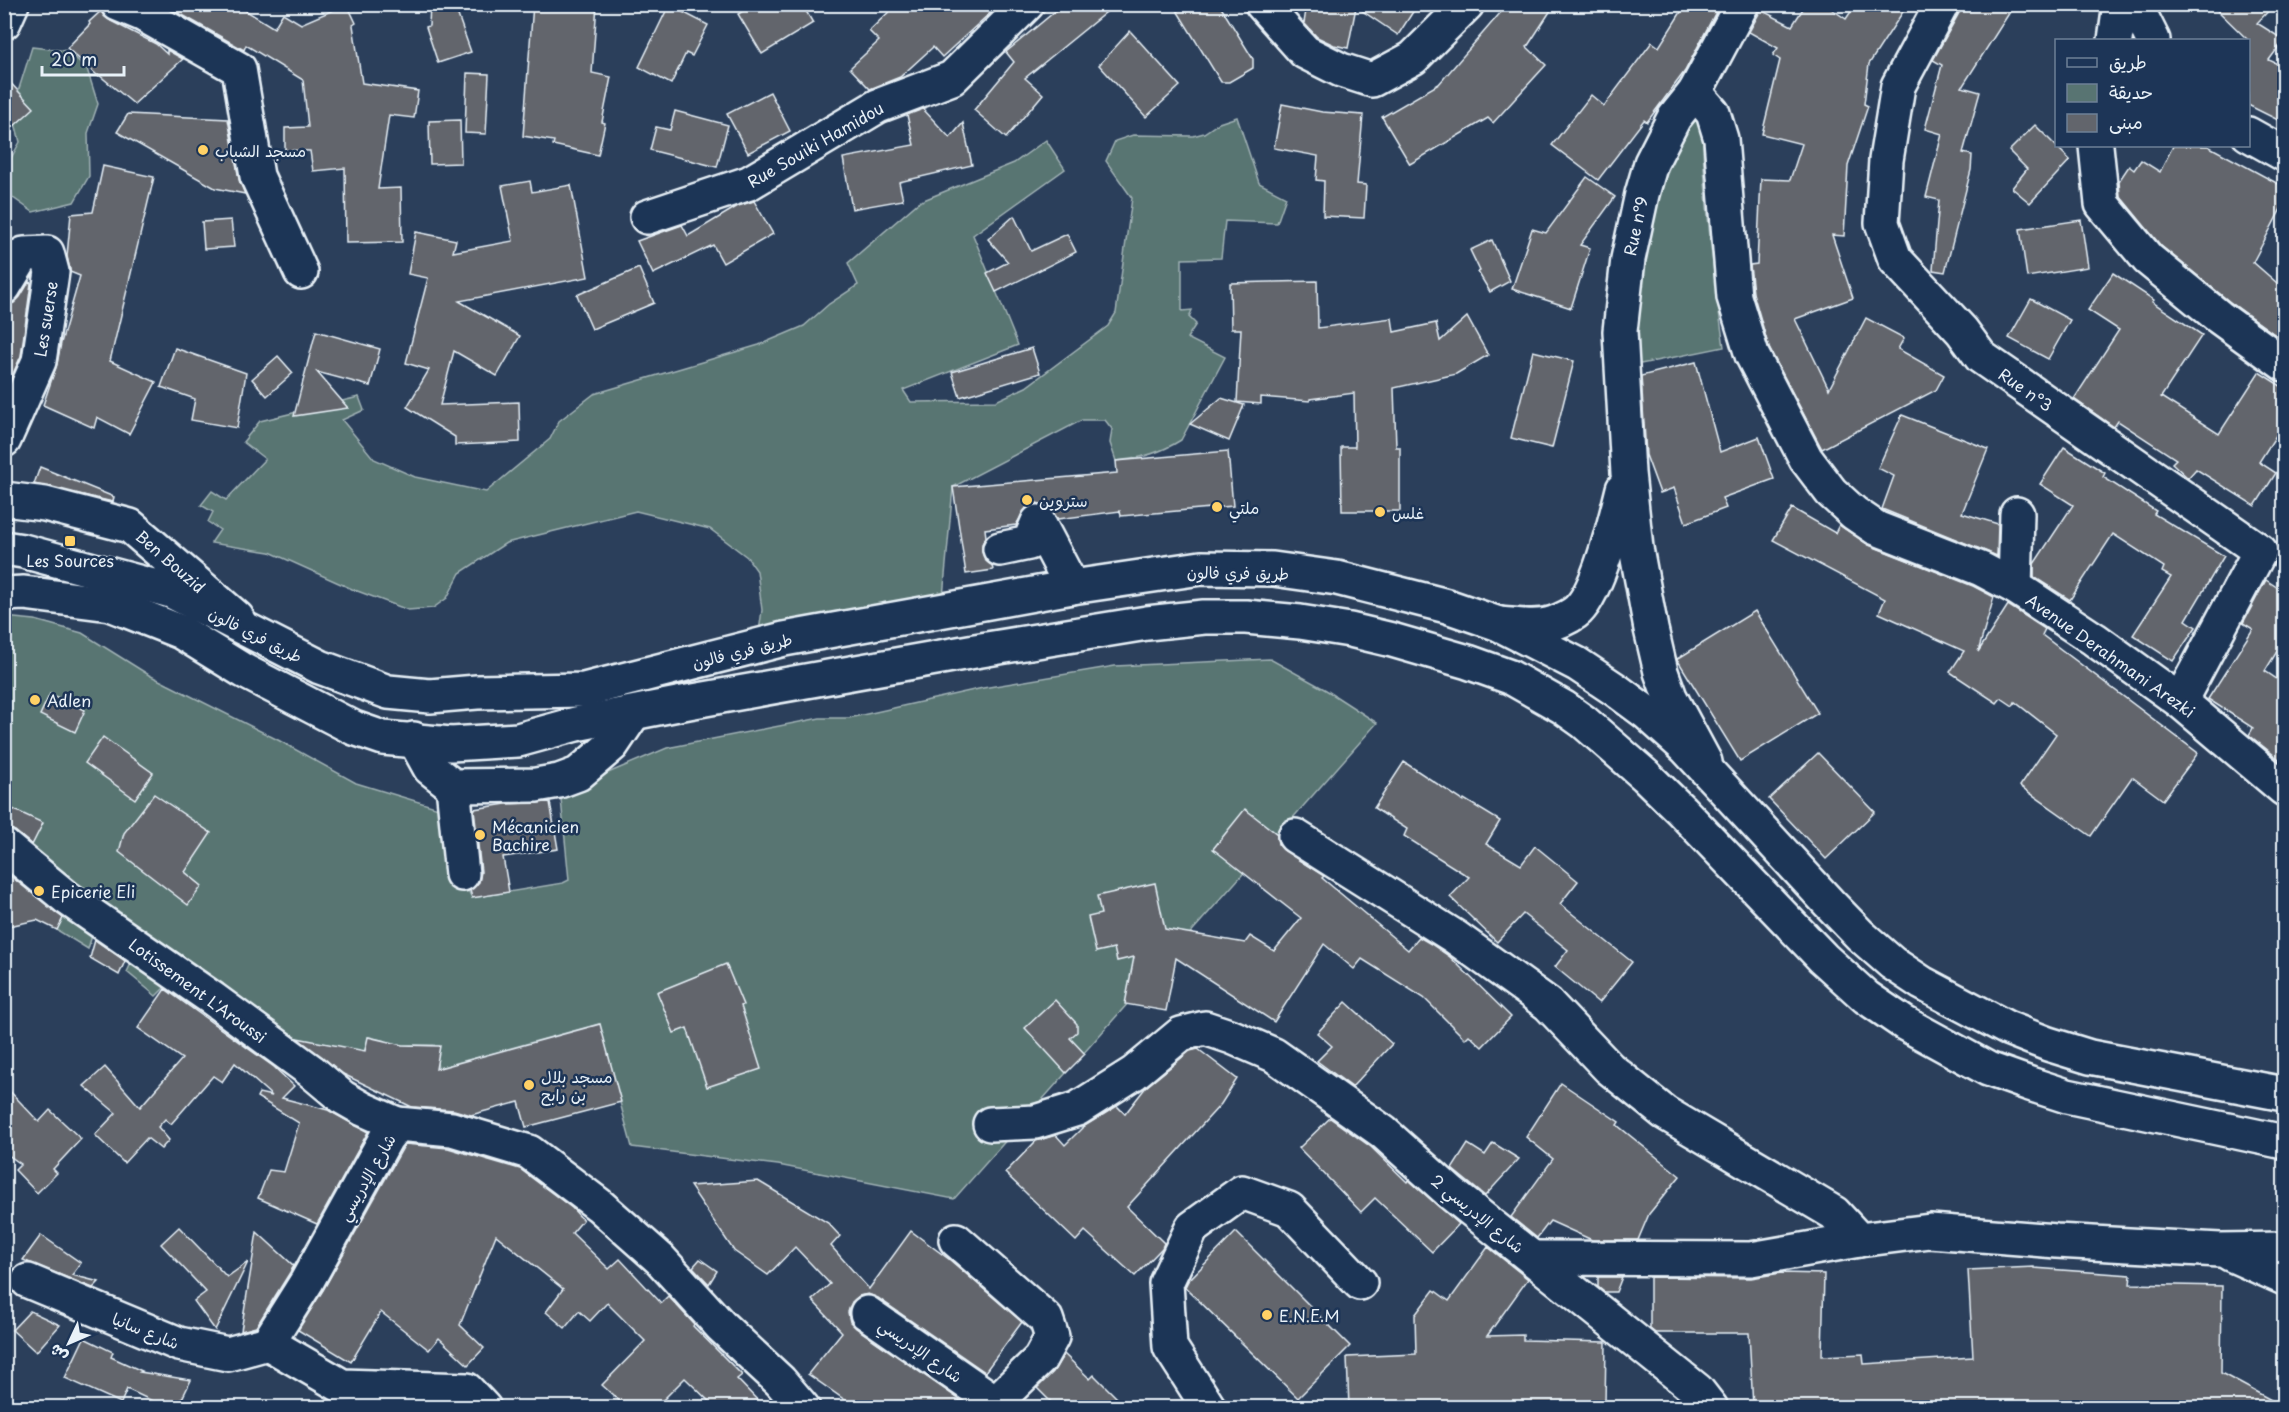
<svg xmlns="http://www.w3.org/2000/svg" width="2289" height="1412" font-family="'Playpen Sans','Playpen Sans Arabic',sans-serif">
<rect width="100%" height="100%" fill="#2b3f5b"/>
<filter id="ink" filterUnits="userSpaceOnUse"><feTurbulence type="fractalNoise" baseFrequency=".0167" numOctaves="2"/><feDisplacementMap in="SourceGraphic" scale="12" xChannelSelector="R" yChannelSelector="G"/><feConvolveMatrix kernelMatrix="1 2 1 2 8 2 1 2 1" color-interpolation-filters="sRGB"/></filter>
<g filter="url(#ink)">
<g fill="#587472" stroke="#a0b2b5" stroke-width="1.5">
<polygon points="32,47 68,51 87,69 98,104 88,133 89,176 74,202 33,212 12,197 6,167 20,142 12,111"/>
<path d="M1237,117l22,66 27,14 -9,26 -52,-2 -4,37 -39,1v52l10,-1 -3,7 7,7 -9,14 38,19 -44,83c-19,12 -42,19 -65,21l-6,-18 2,-14 -7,-9h-23l-129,67 -10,110 -184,35 3,-22 -5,-39 -10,-14 -37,-28 -74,-18 -130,32 -46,30 -13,25 -14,10 -25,2 -56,-21 -82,-37 -59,-9 9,-13 -12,-8 5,-10 -12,-7 11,-14 14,9 39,-41 -22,-17 17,-21 99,-24 5,13 -22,10 32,39 41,18 71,15 64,-53 9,-18 35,-27 165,-49 45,-19 25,-22 29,-19 -10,-22 71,-61 95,-39 32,-23 19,29 -92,66 45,110 -115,45 8,12 85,-1 30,-14 82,-61 8,-13 16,-115 -26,-37 9,-20 18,-6 60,1 11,-3 15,-10z"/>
<path d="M1697,118l5,5c2,75 11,149 22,224l-103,21 36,-169 27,-78z"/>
<polygon points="4,617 35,620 82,633 149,675 278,740 356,783 442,809 453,862 472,898 563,883 569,880 561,799 608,773 667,748 820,718 849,718 983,688 1115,666 1270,659 1326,690 1377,723 954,1199 778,1165 632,1147 599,1024 438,1068 434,1045 402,1045 369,1037 357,1072 311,1071 5,846"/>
<polygon points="67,907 95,925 88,949 57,930"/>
<polygon points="135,955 171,981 156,996 127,972"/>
</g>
<g fill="#62656c" stroke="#e8f1f8" stroke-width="1.5">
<polygon points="163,4 235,4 274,28 283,13 301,24 347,4 356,23 353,25 362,83 418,91 414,118 389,115 378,189 401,188 402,242 346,243 345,168 313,171 310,151 285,150 285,128 308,127 303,80 246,45 244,50"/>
<polygon points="430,4 454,4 471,52 438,63 426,27 429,26"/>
<polygon points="533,4 597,4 592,73 611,77 602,122 605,123 598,155 553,145 554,141 523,136"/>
<polygon points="754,4 802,4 813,23 762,54 738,14"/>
<polygon points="897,4 1000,4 942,57 933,47 900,77 870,89 850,68 879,41 869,31"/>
<polygon points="1064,4 1116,4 1025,78 1043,94 1006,138 974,110 1014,62 1006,52"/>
<polygon points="1173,4 1219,4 1253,59 1253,68 1229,82 1221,82"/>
<polygon points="1307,4 1343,4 1356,7 1348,48 1334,45 1317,37 1304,23"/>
<polygon points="1352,4 1418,4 1398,35"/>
<polygon points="1508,4 1555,4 1527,47 1546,65 1493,123 1488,118 1410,164 1382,117 1439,84"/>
<polygon points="1686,4 1720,4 1685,71 1647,122 1644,120 1598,180 1552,145 1591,95 1604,106 1652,42 1659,47"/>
<polygon points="1806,4 1824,4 1846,19 1856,4 1908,4 1869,64 1864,104 1868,106 1848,166 1844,236 1832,235 1853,298 1795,319 1829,389 1866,318 1904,338 1898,349 1944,375 1936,390 1822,449 1769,348 1753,293 1750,265 1757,264 1761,179 1790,180 1802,144 1762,134 1780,60 1773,55 1778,48 1749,32 1761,10 1792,26"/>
<polygon points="1961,4 2015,4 1962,87 1980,92 1963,153 1972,155 1971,170 1945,272 1933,270 1939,200 1926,197 1942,134 1925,129 1942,65 1933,60 1959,13"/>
<polygon points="2211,4 2275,4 2257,23 2284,40 2269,60 2284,67 2284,123 2248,105 2248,40"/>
<polygon points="669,5 708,25 692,56 686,53 671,84 639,67"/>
<polygon points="101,11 104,16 111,21 156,44 167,54 167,50 183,59 134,104 99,75 98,76 67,48 90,24 89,22"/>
<polygon points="1130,31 1180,86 1146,117 1099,65"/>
<polygon points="467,73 489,74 486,134 465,133"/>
<polygon points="4,76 34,108 4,135"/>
<polygon points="770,92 790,131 748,153 727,114"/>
<polygon points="1282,104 1322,112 1363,115 1357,184 1366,185 1364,218 1323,216 1324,181 1316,180 1318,156 1274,148"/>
<polygon points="923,109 950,138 963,123 972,165 899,182 903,200 852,209 843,158 914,145 907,115"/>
<polygon points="675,111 728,125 717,167 650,150 656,127 670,130"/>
<polygon points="128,114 228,119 239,179 245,194 215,188 117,132"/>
<polygon points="460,120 461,163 430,164 429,121"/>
<polygon points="2035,125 2070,160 2030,203 2012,188 2027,169 2009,151"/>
<polygon points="2173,146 2208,146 2284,187 2284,203 2253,262 2284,289 2284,341 2230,302 2161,246 2120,196 2119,181 2129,166 2134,170 2141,160 2160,172"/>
<polygon points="103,166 154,177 110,361 156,382 129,434 97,417 94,428 43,405 57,364 61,343 80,276 70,272 67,256 71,214 93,212"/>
<polygon points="1587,177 1615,197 1580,245 1590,248 1571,308 1512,289 1532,229 1546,233"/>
<polygon points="530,181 532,192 571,185 588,277 459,301 520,336 497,376 454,351 440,405 519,402 520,442 455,445 455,437 407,407 429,370 406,363 428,278 408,274 416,232 456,240 453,252 513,241 502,186"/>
<polygon points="754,201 773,234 723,263 713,245 653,274 637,241 682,225 688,236 738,206"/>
<polygon points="1014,216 1031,251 1067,234 1076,252 996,292 987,273 1008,262 988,239"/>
<polygon points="231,220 234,247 204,249 202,222"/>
<polygon points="2081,220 2088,267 2027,277 2020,229"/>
<polygon points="1492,240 1510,281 1490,292 1478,272 1480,271 1470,250"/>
<polygon points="639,268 654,303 592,329 577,295"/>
<polygon points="2113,273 2154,300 2152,302 2202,335 2161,397 2219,434 2259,372 2284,388 2284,423 2259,462 2276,473 2255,506 2196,469 2188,478 2172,463 2176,459 2118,421 2114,427 2074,399 2119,330 2088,310"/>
<polygon points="1317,281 1318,328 1392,318 1394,332 1436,323 1440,341 1467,317 1488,355 1456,374 1394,388 1396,447 1400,447 1400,511 1342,511 1341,447 1355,447 1354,393 1310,399 1310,401 1261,397 1261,404 1237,402 1241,329 1231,329 1230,283"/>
<polygon points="29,282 31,283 21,356 4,393 4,306 14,303 20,297"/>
<polygon points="2031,299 2070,320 2048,359 2009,338"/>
<polygon points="316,331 380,349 370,386 317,372 348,408 294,416"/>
<polygon points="175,348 246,373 237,428 191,420 195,399 161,387"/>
<polygon points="1032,348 1040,373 960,397 952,372"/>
<polygon points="1533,351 1574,361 1552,448 1511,438"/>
<polygon points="278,356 293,373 267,396 252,379"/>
<polygon points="1696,362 1720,452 1759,437 1774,479 1722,498 1726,508 1686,523 1674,488 1660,493 1646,455 1641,376"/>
<polygon points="1221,398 1244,405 1229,441 1190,424"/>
<polygon points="1902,415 1988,449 1962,513 1998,524 1997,556 1882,509 1894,476 1878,468"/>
<polygon points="2064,447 2105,473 2103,477 2156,511 2154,514 2224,556 2186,620 2196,627 2173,661 2133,635 2171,577 2162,572 2164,567 2113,534 2070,600 2034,577 2034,564 2073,505 2040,484"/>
<polygon points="1228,451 1233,506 1121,516 1120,511 1058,519 1048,506 1037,503 1027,507 1016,525 985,529 986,537 982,544 982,552 986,561 992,565 993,570 966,574 953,487 1117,473 1116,461"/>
<polygon points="40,467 114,497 113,502 34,484"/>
<polygon points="1792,508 1835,533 1839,525 1869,545 1973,586 1994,597 1978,652 2008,605 2045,629 2042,635 2198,753 2163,800 2132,777 2091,836 2020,786 2056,734 2015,702 2013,706 2001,698 1997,703 1950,672 1964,651 1879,613 1885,599 1773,540"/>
<polygon points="2266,580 2284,592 2284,640 2265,671 2284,684 2284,763 2249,735 2253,728 2208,699 2253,629 2243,623"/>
<polygon points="1755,611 1818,713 1740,761 1677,659"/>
<polygon points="50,694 85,710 75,732 40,715"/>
<polygon points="103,737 153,773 135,799 85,763"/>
<polygon points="1818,753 1875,812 1826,859 1769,799"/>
<polygon points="1404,762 1463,801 1464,799 1500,821 1486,844 1521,865 1535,846 1578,881 1560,904 1632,962 1599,1003 1555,967 1568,950 1523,914 1497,942 1450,897 1469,877 1404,836 1407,829 1374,808"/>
<polygon points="154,794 211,833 185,872 202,886 188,905 119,852 124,833"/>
<polygon points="550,802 558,849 503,857 509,892 472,898 470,890 479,882 481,872 474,809 506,804"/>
<polygon points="4,805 43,823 32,845 15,831 4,828"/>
<polygon points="1245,809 1277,834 1278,844 1285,851 1324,876 1322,878 1408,950 1419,937 1431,944 1450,957 1511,1017 1482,1047 1469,1035 1465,1039 1424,998 1362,959 1354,969 1324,944 1274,1022 1176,958 1166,1011 1125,1004 1134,957 1117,961 1114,948 1096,952 1088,917 1101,914 1097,896 1155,883 1165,929 1245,943 1250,936 1274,951 1301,918 1213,849"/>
<polygon points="4,871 63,918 57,930 37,920 4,927"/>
<polygon points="95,940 125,961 119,975 90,958"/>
<polygon points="726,964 743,1005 741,1006 761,1069 707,1087 687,1028 674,1033 657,992"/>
<polygon points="165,989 274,1067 294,1086 282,1098 328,1110 368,1132 317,1224 258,1198 269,1170 284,1172 299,1123 257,1097 259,1093 272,1096 235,1063 222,1082 213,1076 171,1124 165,1119 158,1127 169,1140 161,1149 147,1138 124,1163 95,1135 116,1113 84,1086 105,1067 140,1107 182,1059 138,1028"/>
<polygon points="1055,1000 1077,1024 1077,1032 1070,1038 1085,1054 1066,1073 1025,1028"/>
<polygon points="1346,1002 1392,1044 1352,1087 1317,1061 1332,1046 1317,1033"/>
<polygon points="600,1024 621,1102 526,1127 519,1102 471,1115 454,1110 412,1107 343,1074 297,1038 365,1051 368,1037 402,1045 440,1046 436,1069"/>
<polygon points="1198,1049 1237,1079 1221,1104 1127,1207 1164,1243 1162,1248 1135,1276 1085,1231 1076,1241 1005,1173 1036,1141 1056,1135 1065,1145 1083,1127 1117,1106 1125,1114 1146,1087 1190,1051"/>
<polygon points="1561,1083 1619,1122 1617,1125 1680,1176 1649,1214 1638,1240 1592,1240 1550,1221 1537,1238 1511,1217 1553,1159 1526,1137"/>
<polygon points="4,1085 39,1122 50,1110 81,1139 53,1169 57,1173 37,1193 15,1170 21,1164 4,1152"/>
<polygon points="1330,1118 1371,1147 1407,1182 1409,1180 1459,1224 1432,1252 1375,1198 1361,1212 1299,1148"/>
<polygon points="1493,1143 1519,1159 1485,1196 1452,1169 1468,1144 1485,1155"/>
<polygon points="405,1144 448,1148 520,1169 572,1208 583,1220 572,1233 609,1269 620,1259 661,1303 668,1296 694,1324 693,1326 742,1375 737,1379 764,1407 715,1407 685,1378 656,1407 626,1407 602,1385 645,1341 607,1303 590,1321 579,1311 565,1328 546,1312 563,1289 496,1235 460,1325 484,1348 468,1365 439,1338 429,1350 381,1312 351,1362 298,1330 323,1290"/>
<polygon points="758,1181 828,1223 840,1236 831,1246 869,1289 911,1231 950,1260 1022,1322 985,1372 878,1298 868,1294 859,1296 852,1302 848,1312 850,1322 856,1328 960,1400 954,1407 855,1407 808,1374 842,1332 812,1300 830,1284 795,1247 768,1275 734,1251 690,1186"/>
<polygon points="179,1227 227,1277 248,1262 215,1330 194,1301 206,1292 161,1244"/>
<polygon points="257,1232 294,1266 256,1327 241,1331"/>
<polygon points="1236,1232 1350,1346 1298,1398 1185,1287 1188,1281"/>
<polygon points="41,1235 81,1263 72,1275 99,1282 93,1288 23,1260"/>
<polygon points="1488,1247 1528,1279 1487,1336 1523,1335 1523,1340 1606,1342 1605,1406 1524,1404 1524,1407 1478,1407 1478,1404 1349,1407 1347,1357 1416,1354 1415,1315 1434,1290 1449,1301"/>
<polygon points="700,1259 717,1271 709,1284 693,1267"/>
<polygon points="2034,1267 2034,1268 2131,1275 2130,1284 2222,1286 2221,1373 2284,1407 1753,1407 1749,1333 1655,1333 1650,1329 1650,1277 1751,1278 1781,1273 1824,1274 1822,1356 1863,1354 1864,1364 1973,1357 1968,1270"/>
<polygon points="1598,1277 1622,1277 1616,1292 1604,1292 1598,1287"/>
<polygon points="30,1311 60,1325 36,1352 12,1330"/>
<polygon points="84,1338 113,1352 111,1357 142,1371 140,1372 191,1380 178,1407 165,1407 127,1389 121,1403 65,1378"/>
<polygon points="1064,1354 1090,1379 1094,1375 1126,1407 1056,1407 1037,1388 1053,1372"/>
</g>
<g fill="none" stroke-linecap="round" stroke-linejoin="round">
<defs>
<g id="minor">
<polyline points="118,4 142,14 239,69 257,176 301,272"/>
<polyline points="1262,4 1305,52 1341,70 1372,80 1413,58 1467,4"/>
<polyline points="1942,4 1898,86 1886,160 1882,223 1895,259 1962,331 1981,357 2260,551 2180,701"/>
<polyline points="2135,4 2153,40"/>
<polyline points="4,22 12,4"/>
<polyline points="2115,40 2120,4"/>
<polyline points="1695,92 1713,113 1721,139 1734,297 1752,355 1806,459 1831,492 1854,513 1876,528 1981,569 2015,587 2094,639 2180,701 2284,789"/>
<polyline points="2248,134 2284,154"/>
<polyline points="2096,146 2102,204 2148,259 2219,317 2284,364"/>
<polyline points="647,217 749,183 878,106 952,78 1027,4"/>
<polyline points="4,287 24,254 47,253 52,272 39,361 4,440"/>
<polyline points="4,499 45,504 130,526 237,618"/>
<polyline points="1000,549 1029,543 1038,522 1072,587"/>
<polyline points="2015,587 2017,514"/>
<path d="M1499,624c17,1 38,5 55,-1 8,-3 18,-7 24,-13 20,-19 38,-92 45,-121"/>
<polyline points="414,739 430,768 453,786 536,785 559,781 578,774 612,745 633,714"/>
<polyline points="1705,762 1670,697 1661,672 1651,629 1636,548 1628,473 1620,331 1628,259 1642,194 1651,163 1674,118 1695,92 1742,4"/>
<polyline points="453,786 462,874"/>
<polyline points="1295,836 1455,937 1548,1004 1609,1068 1665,1113 1834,1213 1859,1240 1930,1231 2056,1241 2220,1250 2284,1249"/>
<polyline points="4,846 67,898 213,999 311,1071 342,1097 363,1109 397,1124"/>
<polyline points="990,1124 1035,1122 1077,1109 1134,1073 1181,1034 1205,1028 1232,1037 1274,1055 1383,1132 1452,1194 1697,1390 1711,1408"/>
<polyline points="956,1240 1046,1319 1052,1337 1040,1359 996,1402"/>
<polyline points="2230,1254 2284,1278"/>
<polyline points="1533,1258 1751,1259 1859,1240"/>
<polyline points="28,1281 179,1344 228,1354 268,1343"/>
<polyline points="867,1313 1004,1408"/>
<polyline points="484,1408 467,1390 342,1386 268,1343 307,1281 386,1138 397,1124 452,1129 529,1152 599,1205 660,1259 721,1326 780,1381 803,1408"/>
<polyline points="1209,1408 1170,1347 1166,1283 1192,1228 1242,1192 1289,1209 1360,1283"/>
</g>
<g id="highway">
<polyline points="4,548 23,551 171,591 320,667 388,692 430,696 477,692 584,690 784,639 1072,587 1201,568 1273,569 1337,578 1447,606 1499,624 1577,664 1616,690 1647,713 1686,748 1829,903 1860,935 1892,963 1922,983 2007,1028 2048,1044 2090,1057 2284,1094"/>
<polyline points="4,594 24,593 110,604 181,632 244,671 354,728 383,738 451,744 518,740 576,724 688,702 975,651 1147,623 1204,617 1246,617 1300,622 1350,630 1392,640 1468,662 1510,677 1563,707 1584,722 1646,776 1681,810 1823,958 1866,997 1904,1023 1988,1069 2030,1084 2067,1096 2284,1142"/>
</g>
</defs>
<use href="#minor" stroke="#e8f1f8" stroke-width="38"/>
<use href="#highway" stroke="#e8f1f8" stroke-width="38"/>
<use href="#minor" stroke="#1d3557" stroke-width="33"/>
<use href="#highway" stroke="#1d3557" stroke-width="33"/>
</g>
</g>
<g fill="#ffd166" stroke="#1d3557" stroke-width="2">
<circle cx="203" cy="150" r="6"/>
<circle cx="1027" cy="500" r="6"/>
<circle cx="1217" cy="507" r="6"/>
<circle cx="1380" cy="512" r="6"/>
<rect x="64" y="535" width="12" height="12" rx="3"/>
<circle cx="35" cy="700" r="6"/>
<circle cx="480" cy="835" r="6"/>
<circle cx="39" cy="891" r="6"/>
<circle cx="529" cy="1085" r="6"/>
<circle cx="1267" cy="1315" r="6"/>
</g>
<g text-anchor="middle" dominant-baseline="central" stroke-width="5" stroke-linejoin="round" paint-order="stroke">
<g font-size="16" fill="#e8f1f8" stroke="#1d3557">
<text transform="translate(815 144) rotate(-30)">Rue Souiki Hamidou</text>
<text transform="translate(1635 226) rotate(-78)">Rue n°9</text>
<text transform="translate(45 319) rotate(-81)">Les suerse</text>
<text transform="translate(2026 389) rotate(35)">Rue n°3</text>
<text transform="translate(171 561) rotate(41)">Ben Bouzid</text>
<text transform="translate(1238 572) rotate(1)">طريق فري فالون</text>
<text transform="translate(256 634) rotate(27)">طريق فري فالون</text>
<text transform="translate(742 650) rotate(-14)">طريق فري فالون</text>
<text transform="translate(2111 655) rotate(35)">Avenue Derahmani Arezki</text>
<text transform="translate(198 990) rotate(36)">Lotissement L'Aroussi</text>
<text transform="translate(366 1177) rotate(-60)">شارع الإدريسي</text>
<text transform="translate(1478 1213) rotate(39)">شارع الإدريسي 2</text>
<text transform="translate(146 1330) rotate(22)">شارع سانيا</text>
<text transform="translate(921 1350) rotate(35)">شارع الإدريسي</text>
</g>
<g font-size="16" fill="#e8f1f8" stroke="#1d3557" text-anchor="start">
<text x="215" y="150">مسجد الشباب</text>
<text x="1039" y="500">ستروين</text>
<text x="1229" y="507">ملتي</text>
<text x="1392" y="512">غلس</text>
<text x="70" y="560" text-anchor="middle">Les Sources</text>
<text x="47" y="700">Adlen</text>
<text x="492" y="826">Mécanicien<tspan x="492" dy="18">Bachire</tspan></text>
<text x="51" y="891">Epicerie Eli</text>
<text x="541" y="1076">مسجد بلال<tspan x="541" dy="18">بن رابح</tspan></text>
<text x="1279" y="1315">E.N.E.M</text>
</g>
</g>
<rect width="2289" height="1412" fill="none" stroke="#1d3557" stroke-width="24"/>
<rect x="12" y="12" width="2265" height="1388" fill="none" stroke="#e8f1f8" stroke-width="2" filter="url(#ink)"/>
<rect x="2055" y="39" width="195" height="108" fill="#1d3557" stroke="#6e8097" stroke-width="1.5"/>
<rect x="2067" y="58" width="30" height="9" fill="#1d3557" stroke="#6e8097" stroke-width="1.5"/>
<text x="2109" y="69" font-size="18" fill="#e8f1f8">طريق</text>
<rect x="2067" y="84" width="30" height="18" fill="#587472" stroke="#6e8097" stroke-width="1.5"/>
<text x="2109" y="99" font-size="18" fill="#e8f1f8">حديقة</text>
<rect x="2067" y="114" width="30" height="18" fill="#62656c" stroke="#6e8097" stroke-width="1.5"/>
<text x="2109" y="129" font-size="18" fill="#e8f1f8">مبنى</text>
<g transform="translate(69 1343) rotate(226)" stroke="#1d3557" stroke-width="4.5" paint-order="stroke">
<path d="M0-4.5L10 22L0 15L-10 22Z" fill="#e8f1f8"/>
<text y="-9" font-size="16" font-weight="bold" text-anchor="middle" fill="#e8f1f8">ش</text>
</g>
<path d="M42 66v9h82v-9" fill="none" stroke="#e8f1f8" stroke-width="3"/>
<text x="51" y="66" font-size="18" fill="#e8f1f8" stroke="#1d3557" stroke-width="4.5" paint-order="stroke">20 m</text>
</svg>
